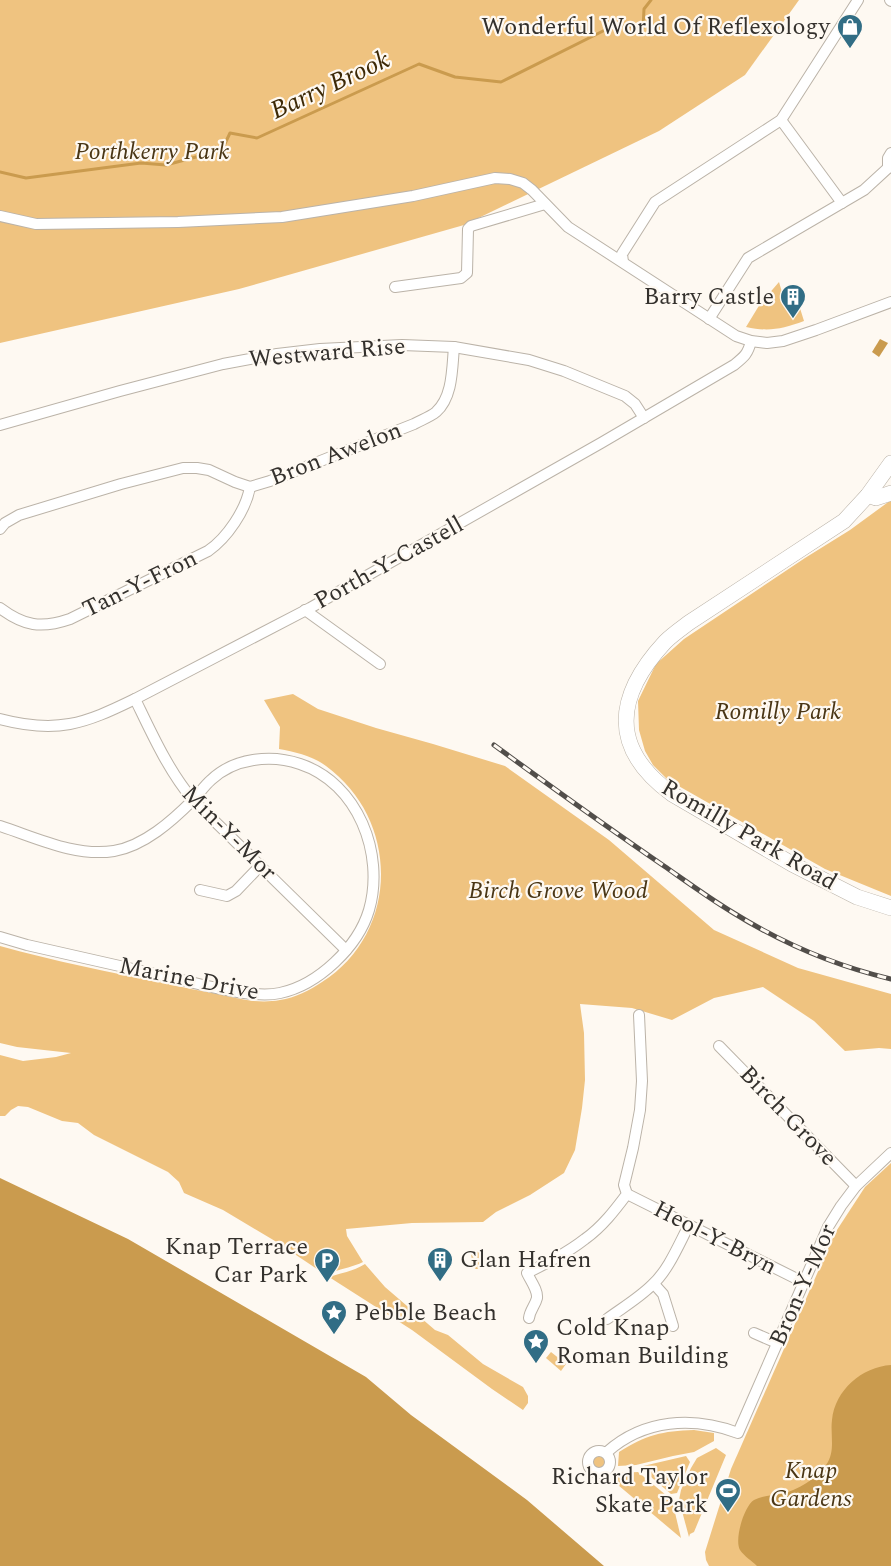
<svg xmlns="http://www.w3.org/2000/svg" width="891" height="1566" font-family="Spectral,serif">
<rect width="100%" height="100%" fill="#fef9f2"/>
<g fill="#efc380">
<polygon points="0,0 799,0 745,75 659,131 464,225 239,289 0,343"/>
<path d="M779,282l8,27 12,-4 5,16c-22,8 -35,11 -58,6l14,-23z"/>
<polygon points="891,500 891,896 825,869 668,780 653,765 645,751 639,730 638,701 656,664 684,639 805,558 850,530"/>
<path d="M293,694l25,15 58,19 57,16 72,22 104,74 105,90 84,38 93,26v55l-12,-1 -34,3 -31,-30 -51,-34 -49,11 -42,22 -40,-12 -52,-4 4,29 1,47 -3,28 -7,42 -11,23 -34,22 -34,17 -13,10 -71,1 -66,6 1,7 16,26c-12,6 -25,7 -37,13l-51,-34 -52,-31 -39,-17 -5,-11 -11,-10 -74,-37 -16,-12 -16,-2 -34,-14 -10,-1 -7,4 -6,6h-5v-61l23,6 33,-4 15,-4 -54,-6 -17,-4v-97c54,15 109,26 164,37 18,4 36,8 54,11 21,5 41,10 62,6 15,-2 30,-10 42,-18 78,-50 78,-162 4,-216 -13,-10 -31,-14 -47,-17l1,-22 -16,-27z"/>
<polygon points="891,1163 891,1566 709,1566 706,1560 705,1552 731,1469 835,1233 865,1187"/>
<polygon points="471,1250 479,1252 484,1266 481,1269 476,1269 472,1266"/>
<path d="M365,1264l20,23 50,43 13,5 35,29 40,23 5,9v7l-5,7 -31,-21 -80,-59 -83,-53c12,-4 25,-6 36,-13z"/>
<polygon points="551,1352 566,1364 561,1371 546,1358"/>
<path d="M694,1430l20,3v8l-20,11 -21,4 -37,9 -18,1 1,-14c27,-17 43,-21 75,-22z"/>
<polygon points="716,1448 726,1455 694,1532 690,1534 689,1537 679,1500 681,1490 691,1468 697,1458"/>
<circle cx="599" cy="1461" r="7"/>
<polygon points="686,1456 690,1462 677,1493 671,1494 644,1471 643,1466"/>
<polygon points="638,1472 672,1500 681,1538 618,1485 612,1479 616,1473"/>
</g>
<g fill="#ca9b4e">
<polygon points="880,339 888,343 879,357 872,352"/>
<polygon points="0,1178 128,1239 366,1377 411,1415 527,1500 604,1566 0,1566"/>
<path d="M891,1365v201h-134c-5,-5 -13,-10 -17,-16 -6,-10 4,-44 14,-50 8,-4 18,-5 27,-6 17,-4 35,-15 45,-29 10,-14 4,-30 6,-45 3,-30 30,-53 59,-55z"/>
</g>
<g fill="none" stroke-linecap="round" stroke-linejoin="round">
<polyline stroke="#ca9b4e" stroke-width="3" points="0,172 26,178 141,163 166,165 222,150 230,133 257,138 419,64 455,77 501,82 615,25 643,28 644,9 651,0"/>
<defs>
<g id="street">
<polyline points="890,0 891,1"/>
<polyline points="781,120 842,203"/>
<polyline points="888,168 888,158 891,153"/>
<polyline points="0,216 36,224 178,222 282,217 413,196 495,178 510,179 523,183 532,190 568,227 736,336 751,341 767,343 783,341 816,330 891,302"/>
<polyline points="623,262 622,254 655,202 781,120 858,0"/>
<polyline points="395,287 461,278 467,273 468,229 471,226 545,204"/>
<polyline points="709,319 748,258 864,190 888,168"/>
<polyline points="0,425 120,391 223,364 277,354 320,349 402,345 454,347 529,360 564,371 625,396 635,404 644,418"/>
<path d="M0,529l5,-6 14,-8 102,-31 62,-16h14l12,2 26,12 15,5 20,-6 144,-57c7,-4 16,-7 22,-12 17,-15 16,-44 18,-65"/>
<path d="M0,608c24,18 41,21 70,11l138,-68c19,-13 38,-41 42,-64"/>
<polyline points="305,610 380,664"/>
<path d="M135,699c17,35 33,71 58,101l153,150"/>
<path d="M0,719c57,15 84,5 135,-20l175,-91 291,-165 133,-78c10,-8 14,-11 17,-24"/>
<path d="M0,826c37,12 75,31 114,25 30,-5 58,-30 79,-51 6,-6 11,-14 18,-20 23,-22 60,-26 89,-16 58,19 85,90 69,146 -11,37 -51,75 -89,83 -27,6 -75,-8 -103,-14 -50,-11 -100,-23 -150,-34l-27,-8"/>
<polyline points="200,890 227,896 236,891 261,865"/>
<polyline points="719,1046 856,1186"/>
<polyline points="627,1194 803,1282"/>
<polyline points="654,1284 663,1294 673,1326"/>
<path d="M529,1318c1,-8 6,-12 8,-20 1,-8 -7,-18 -10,-25 20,-10 40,-20 58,-34 17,-12 30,-29 42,-45l-3,-9 9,-37 7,-38 2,-29 -3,-66"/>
<path d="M607,1319c15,-11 32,-21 45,-34 16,-14 27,-41 37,-60"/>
<polyline points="754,1333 777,1343"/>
<circle cx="599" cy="1462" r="11"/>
<path d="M607,1452c37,-33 86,-36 131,-19l90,-206 13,-21 15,-20 35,-33"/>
</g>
<g id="secondary">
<path d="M891,463l-23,32 -24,26 -154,101c-8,6 -18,13 -25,20 -50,54 -56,106 7,152l120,70 65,33 34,11"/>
<polyline points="868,495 876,498 891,493"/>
</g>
</defs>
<use href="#street" stroke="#bbb3a8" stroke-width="12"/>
<use href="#secondary" stroke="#bbb3a8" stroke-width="16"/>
<use href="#street" stroke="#fff" stroke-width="10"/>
<use href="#secondary" stroke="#fff" stroke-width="15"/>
<defs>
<path id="rail" d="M494,745c56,41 113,82 170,121 23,16 45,32 68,46 48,30 104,54 159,67"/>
</defs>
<use href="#rail" stroke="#524e4a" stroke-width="5"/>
<use href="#rail" stroke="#fef9f2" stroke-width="3" stroke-dasharray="9" stroke-linecap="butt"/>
</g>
<defs>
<symbol id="shop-pin" viewBox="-11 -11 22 30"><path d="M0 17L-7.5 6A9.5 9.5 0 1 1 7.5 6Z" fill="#316d85" stroke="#fef9f2"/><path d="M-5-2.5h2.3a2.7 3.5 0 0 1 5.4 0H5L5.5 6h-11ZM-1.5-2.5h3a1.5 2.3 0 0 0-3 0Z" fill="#fff"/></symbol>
<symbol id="building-pin" viewBox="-11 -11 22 30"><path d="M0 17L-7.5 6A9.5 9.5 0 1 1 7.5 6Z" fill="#316d85" stroke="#fef9f2"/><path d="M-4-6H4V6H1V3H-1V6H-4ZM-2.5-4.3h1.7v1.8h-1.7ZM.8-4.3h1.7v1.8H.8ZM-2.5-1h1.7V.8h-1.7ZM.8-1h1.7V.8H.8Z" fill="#fff"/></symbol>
<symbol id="parking-pin" viewBox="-11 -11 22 30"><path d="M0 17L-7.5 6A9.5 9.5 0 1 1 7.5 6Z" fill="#316d85" stroke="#fef9f2"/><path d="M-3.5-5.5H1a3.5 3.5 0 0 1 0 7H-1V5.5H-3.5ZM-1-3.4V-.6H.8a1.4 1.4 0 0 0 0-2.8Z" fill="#fff"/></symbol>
<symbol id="sight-pin" viewBox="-11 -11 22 30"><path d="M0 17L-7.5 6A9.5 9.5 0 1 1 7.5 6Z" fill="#316d85" stroke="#fef9f2"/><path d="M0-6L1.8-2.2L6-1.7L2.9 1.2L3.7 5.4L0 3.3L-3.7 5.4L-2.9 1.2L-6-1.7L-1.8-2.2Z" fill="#fff"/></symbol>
<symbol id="stadium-pin" viewBox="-11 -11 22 30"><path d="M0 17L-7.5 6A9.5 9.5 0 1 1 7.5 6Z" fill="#316d85" stroke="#fef9f2"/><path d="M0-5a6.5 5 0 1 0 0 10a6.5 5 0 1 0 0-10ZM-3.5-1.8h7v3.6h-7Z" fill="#fff"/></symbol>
</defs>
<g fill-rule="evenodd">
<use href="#shop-pin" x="835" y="12" width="30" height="40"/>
<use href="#building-pin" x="778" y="282" width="30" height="40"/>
<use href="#building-pin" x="425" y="1245" width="30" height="40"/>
<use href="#parking-pin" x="312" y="1246" width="30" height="40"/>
<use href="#sight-pin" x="319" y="1298" width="30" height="40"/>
<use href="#sight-pin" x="521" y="1327" width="30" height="40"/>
<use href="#stadium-pin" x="713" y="1476" width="30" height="40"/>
</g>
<g text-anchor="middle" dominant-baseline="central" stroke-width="4.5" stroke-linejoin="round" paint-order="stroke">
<g font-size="24" fill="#34312d" stroke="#fef9f2" text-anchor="end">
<text x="830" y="27">Wonderful World Of Reflexology</text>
<text x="774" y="297">Barry Castle</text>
<text x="308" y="1247">Knap Terrace<tspan x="308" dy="28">Car Park</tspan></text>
<text x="460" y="1260" text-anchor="start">Glan Hafren</text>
<text x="354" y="1313" text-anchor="start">Pebble Beach</text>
<text x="556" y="1328" text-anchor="start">Cold Knap<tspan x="556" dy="28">Roman Building</tspan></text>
<text x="708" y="1477">Richard Taylor<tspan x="708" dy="28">Skate Park</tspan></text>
</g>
<g font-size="24" font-style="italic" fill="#4a3615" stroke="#fef9f2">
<text x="152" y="152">Porthkerry Park</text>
<text x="778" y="712">Romilly Park</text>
<text x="558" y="891">Birch Grove Wood</text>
<text x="811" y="1471">Knap<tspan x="811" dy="28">Gardens</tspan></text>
</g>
<g font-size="24" fill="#34312d" stroke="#fef9f2">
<text transform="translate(327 353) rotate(-5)">Westward Rise</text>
<text transform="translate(336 454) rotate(-21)">Bron Awelon</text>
<text transform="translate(389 563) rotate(-29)">Porth-Y-Castell</text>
<text transform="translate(140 584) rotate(-26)">Tan-Y-Fron</text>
<text transform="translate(229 833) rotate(45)">Min-Y-Mor</text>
<text transform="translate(749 835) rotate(30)">Romilly Park Road</text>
<text transform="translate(189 979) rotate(11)">Marine Drive</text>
<text transform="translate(788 1116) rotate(46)">Birch Grove</text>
<text transform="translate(715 1238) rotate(27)">Heol-Y-Bryn</text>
<text transform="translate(803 1285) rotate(-66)">Bron-Y-Mor</text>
</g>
<g font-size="26" font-style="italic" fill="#3d2906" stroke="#fef9f2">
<text transform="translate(330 85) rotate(-25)">Barry Brook</text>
</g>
</g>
</svg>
